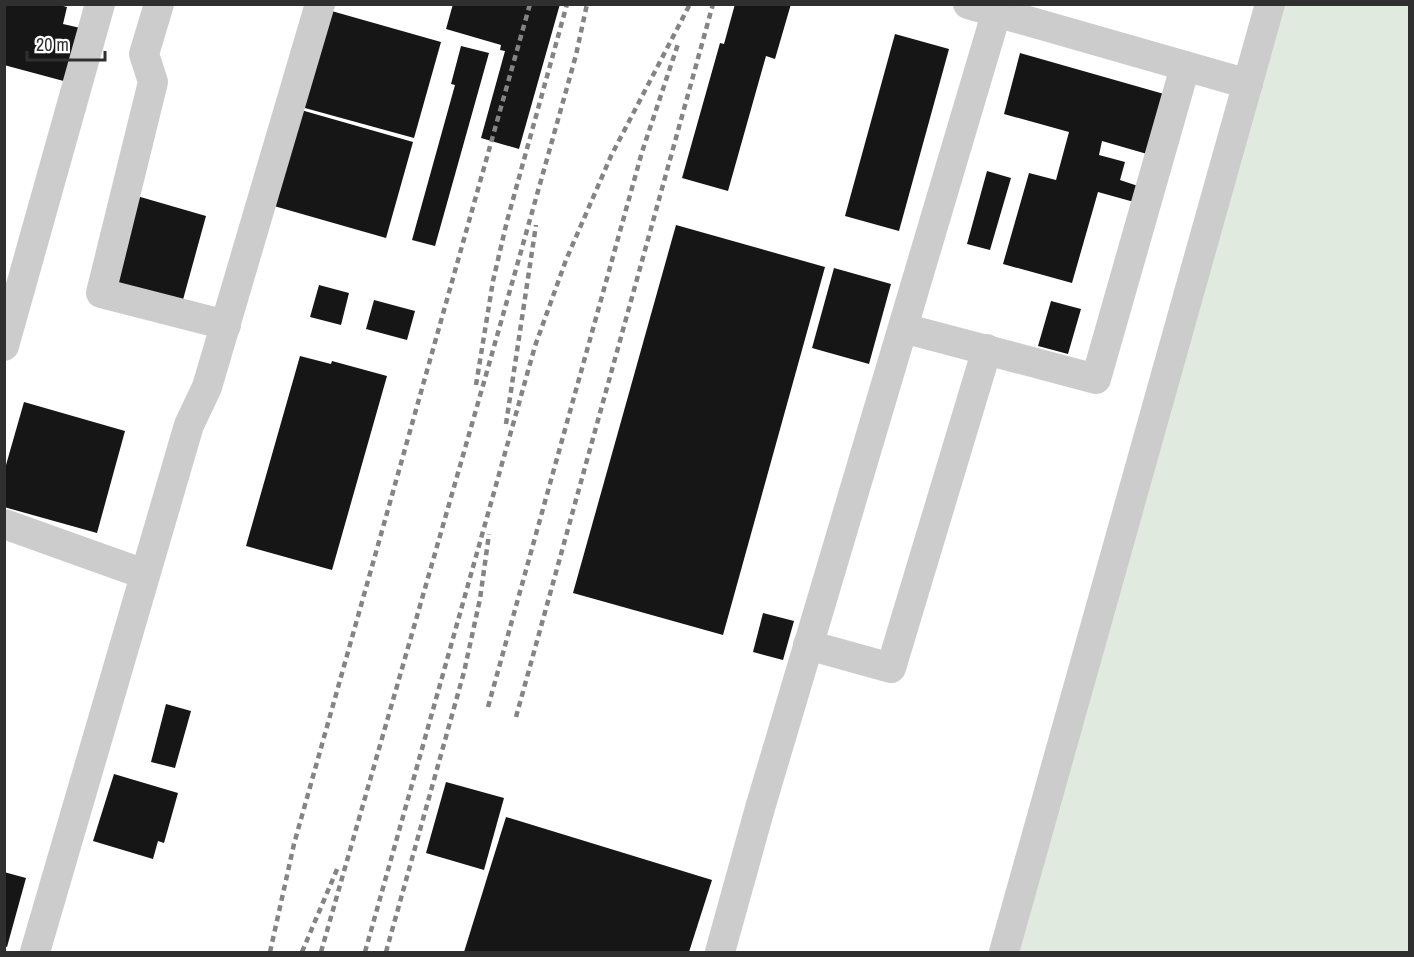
<svg xmlns="http://www.w3.org/2000/svg" width="1414" height="957" font-family="'Archivo Narrow',sans-serif">
<rect width="100%" height="100%" fill="#fff"/>
<polygon fill="#e1eade" points="1270,5 1409,5 1409,952 1004,952"/>
<g fill="#161616">
<polygon points="4,4 56,4 67,7 63,24 85,29 71,83 4,65"/>
<polygon points="453,4 560,4 519,149 481,138 505,51 500,50 501,45 446,29"/>
<polygon points="735,4 791,4 775,59 766,56 728,191 682,178 720,43 724,44"/>
<polygon points="321,8 441,42 414,138 294,105"/>
<polygon points="895,34 949,49 899,231 845,216"/>
<polygon points="461,46 489,53 435,246 412,240 455,85 451,84"/>
<polygon points="1020,53 1171,96 1154,156 1102,141 1099,155 1125,162 1120,180 1138,186 1134,202 1098,192 1072,283 1003,264 1029,173 1056,180 1069,132 1004,114"/>
<polygon points="294,108 413,142 386,238 267,204"/>
<polygon points="987,171 1011,178 990,250 967,244"/>
<polygon points="137,196 206,216 181,307 111,288"/>
<polygon points="676,225 825,267 723,635 573,593"/>
<polygon points="834,268 891,284 869,364 812,348"/>
<polygon points="319,285 349,293 341,325 310,317"/>
<polygon points="374,300 415,311 407,340 366,329"/>
<polygon points="1051,301 1081,309 1068,354 1038,346"/>
<polygon points="300,356 331,364 332,361 387,376 332,570 246,546"/>
<polygon points="24,402 125,431 97,533 4,507 4,472"/>
<polygon points="763,613 794,621 783,660 753,652"/>
<polygon points="166,704 191,711 175,768 151,762"/>
<polygon points="114,774 178,793 164,843 158,841 153,859 93,841"/>
<polygon points="446,782 504,798 484,870 426,853"/>
<polygon points="506,817 712,880 689,952 464,952"/>
<polygon points="4,872 26,878 7,947 4,946"/>
</g>
<g fill="none" stroke-linecap="round" stroke-linejoin="round">
<g stroke="#ccc" stroke-width="30">
<polyline points="159,4 144,54 153,82 101,293 226,325"/>
<polyline points="968,4 1248,84"/>
<polyline points="903,328 1096,379 1185,67"/>
<polyline points="4,346 100,4"/>
<polyline points="4,524 144,574"/>
<polyline points="808,645 891,668 987,349"/>
<polyline points="35,952 189,425 207,387 320,4"/>
<polyline points="720,952 760,808 999,4"/>
<polyline points="1004,952 1270,4"/>
</g>
<g stroke="#848484" stroke-width="4.5" stroke-dasharray="6 4.5" stroke-linecap="butt">
<polyline points="476,385 493,281 507,221 567,4"/>
<polyline points="506,424 536,225"/>
<polyline points="488,707 642,152 679,41"/>
<polyline points="516,717 713,4"/>
<polyline points="270,952 294,844 530,4"/>
<polyline points="302,952 338,867"/>
<path d="M321,952c85,-299 172,-598 255,-897l11,-51"/>
<polyline points="365,952 535,346 566,260 611,156 690,4"/>
<polyline points="386,952 464,672 480,599 489,534"/>
</g>
</g>
<rect width="1414" height="957" fill="none" stroke="#2f2f2f" stroke-width="12"/>
<path d="M27 51v9h78v-9" fill="none" stroke="#2f2f2f" stroke-width="3"/>
<text x="36" y="51" font-size="18" fill="#2f2f2f" stroke="#ffffff" stroke-width="4.5" paint-order="stroke">20 m</text>
</svg>
